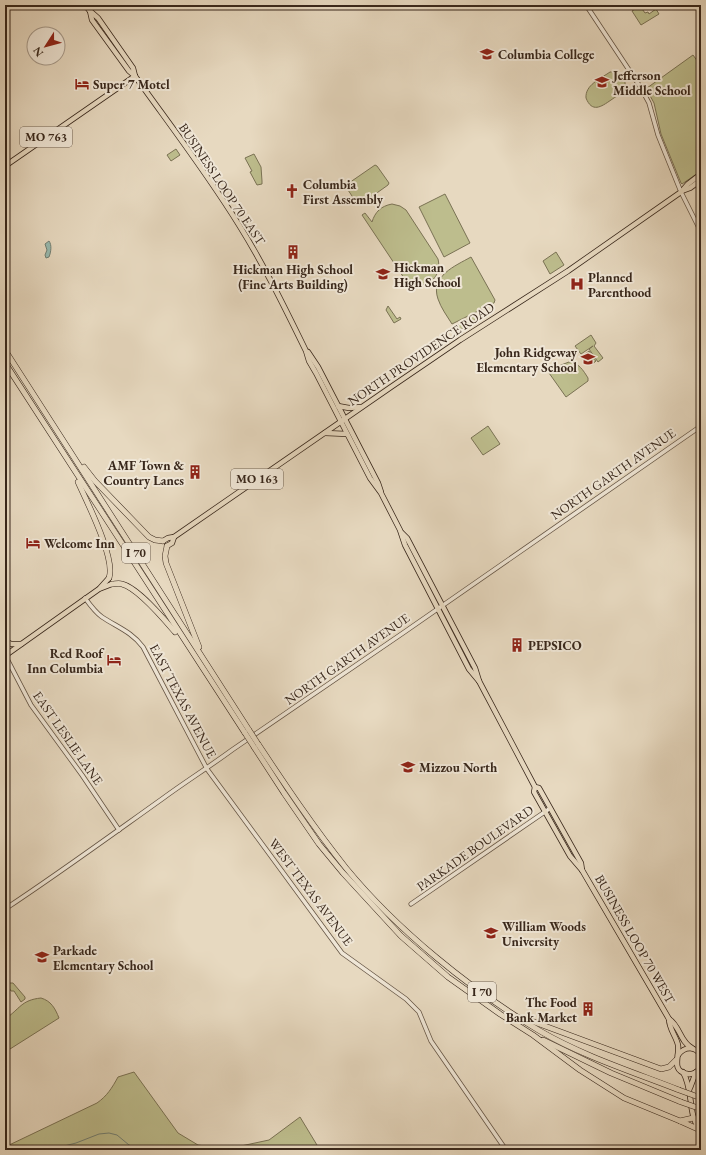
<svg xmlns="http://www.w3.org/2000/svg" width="706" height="1155" font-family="'EB Garamond',serif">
<rect width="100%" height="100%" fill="#e7d9c0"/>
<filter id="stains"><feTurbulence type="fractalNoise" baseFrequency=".005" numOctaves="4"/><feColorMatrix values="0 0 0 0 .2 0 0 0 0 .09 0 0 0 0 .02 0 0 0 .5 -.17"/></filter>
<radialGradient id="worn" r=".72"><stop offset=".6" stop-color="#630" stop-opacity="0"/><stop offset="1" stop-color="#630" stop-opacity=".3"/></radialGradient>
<g fill="#bdbd8d" stroke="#7a7254">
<polygon points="640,6 645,13 648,12 649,14 656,9 659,14 641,25 632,11"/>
<polygon points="693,55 701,66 701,171 682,184 681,183 661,134 654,103 648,92 647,88"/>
<path d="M610,72c11,-1 18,8 14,18 -3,4 -9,7 -13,10 -10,7 -19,13 -25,-2 -1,-13 14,-19 24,-26z"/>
<polygon points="176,149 180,155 171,161 167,155"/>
<polygon points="254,154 261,167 262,181 262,184 257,185 250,172 252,171 245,158"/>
<polygon points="375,165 377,166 389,183 388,185 360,205 358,205 346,187 346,185"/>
<polygon points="445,194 470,243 444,257 419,207"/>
<path d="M392,204l8,2 6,4 32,49c4,16 -8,29 -24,25l-4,3 -48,-72 3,-2 7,9c3,-10 9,-16 20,-18z"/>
<polygon points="556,252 564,265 550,274 543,261"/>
<path d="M471,257l24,43 -1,3 -42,21c-5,-8 -11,-16 -14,-25 -8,-23 17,-33 33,-42z"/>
<polygon points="388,306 397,319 400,317 401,319 394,323 386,310"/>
<polygon points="475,315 478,318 458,331 455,326"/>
<polygon points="591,335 596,343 594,346 603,358 598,362 589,349 593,346 581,354 575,346"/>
<polygon points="589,351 596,361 591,365 584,355"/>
<path d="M569,362c10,1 14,8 19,16v3l-22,16 -17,-24 12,-8z"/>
<polygon points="488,426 500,444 483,455 471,438"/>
<polygon points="9,983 13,983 25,997 25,999 21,1002 14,991 11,991 8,986"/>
<path d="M41,998c10,3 14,10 18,20l-49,31 -5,-8v-22c15,-10 16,-19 36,-21z"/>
<path d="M134,1072l44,61 20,12 29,4 42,-9 31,-23 20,33h-315v-3l92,-44c10,-7 15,-15 21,-26z"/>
</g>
<path fill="#97bab0" stroke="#717f74" d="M49,241c3,4 2,11 0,16l-3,1 -1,-3 2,-5 -2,-6z"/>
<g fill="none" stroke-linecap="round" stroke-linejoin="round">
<polyline stroke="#717f74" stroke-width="1" points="53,1150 56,1148 76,1143 99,1134 109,1133 117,1135 129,1145 143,1150"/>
<defs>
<g id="minor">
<polyline points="586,5 641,88 649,103 658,135 681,192 701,232"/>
<path d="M85,598c5,7 10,14 17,19 15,10 30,15 41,30l64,122 135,184 64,46 13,13 12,29 75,109"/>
<polyline points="5,655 31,705 82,775 119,830"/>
<polyline points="411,904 549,809"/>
<path d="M5,909c53,-35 105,-73 157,-110 23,-17 47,-32 70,-49l171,-117 298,-207"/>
</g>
<g id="major">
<polyline points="85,5 90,11 98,18 133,68 135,76"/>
<path d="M90,11l2,9 37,51 6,5c35,49 72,97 104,149 25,40 46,83 67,126l3,10 7,12 54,105 11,15 19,37 5,15 64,124 10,12"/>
<polyline points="5,166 135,76"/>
<polyline points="682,191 690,188 701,180"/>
<polyline points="308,352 318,367 378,483 381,492"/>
<polyline points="338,406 349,408 361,407"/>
<polyline points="325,433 347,434"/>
<polyline points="402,533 407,538 475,668 479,681 535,787 539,788 581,863 582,870"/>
<polyline points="163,541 168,538 174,537 391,387 460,340 568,271 681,192 688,184 701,174"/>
<polyline points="167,546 172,543 174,537"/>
<polyline points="100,588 109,578"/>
<polyline points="5,641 11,644 21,644"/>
<polyline points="5,654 6,655 99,589 112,584"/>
<path d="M535,787l-1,5 36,64 12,14 87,149c11,7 11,23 23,29"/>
<path d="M669,1019c0,10 7,17 9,26 2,11 -8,26 10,29 6,1 10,-3 13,-7"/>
<path d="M678,1055c7,-9 18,-9 23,1"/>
<path d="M683,1072c11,19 4,41 17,58"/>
<polyline points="690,1088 696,1072"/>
</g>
<g id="highway">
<polyline points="5,350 249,730"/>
<polyline points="5,363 245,733"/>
<polyline points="84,467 95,481 149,537 155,540 163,541"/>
<path d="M78,482c9,20 38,77 31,96"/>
<polyline points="167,546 165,556 166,563 199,647"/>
<path d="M112,584c3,0 7,-1 10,0 16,4 42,35 53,48"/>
<path d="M258,744c28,42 56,84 88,124 51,62 125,122 194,163 43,25 93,41 139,59"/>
<polyline points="254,747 284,793 319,844 343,873 401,936 448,977 500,1014 533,1035 580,1070 624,1098 680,1121 693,1118"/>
<polyline points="526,1019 661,1069 669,1067 676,1060"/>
<polyline points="543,1040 611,1073 681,1102"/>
<polyline points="701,1068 701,1069"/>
<polyline points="680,1121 700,1130"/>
</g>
</defs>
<use href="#minor" stroke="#645444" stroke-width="5"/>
<use href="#major" stroke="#38271b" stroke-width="6"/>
<use href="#highway" stroke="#38271b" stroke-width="6"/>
<use href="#minor" stroke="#efe6d6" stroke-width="3.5"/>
<use href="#major" stroke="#e7d9c0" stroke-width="4.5"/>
<use href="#highway" stroke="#e7d9c0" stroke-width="5"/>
<defs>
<g id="highway-bridge">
<polyline points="249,730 258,744"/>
<polyline points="245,733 254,747"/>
<polyline points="679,1090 701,1098"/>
<polyline points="681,1102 701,1109"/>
</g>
</defs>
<use href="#highway-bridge" stroke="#38271b" stroke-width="6" stroke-linecap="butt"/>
<use href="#highway-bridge" stroke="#e7d9c0" stroke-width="5"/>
</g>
<defs>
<symbol id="university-bare" viewBox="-9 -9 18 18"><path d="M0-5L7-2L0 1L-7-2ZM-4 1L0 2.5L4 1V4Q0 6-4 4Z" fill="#8f2418" stroke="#efe6d6" stroke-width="2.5" paint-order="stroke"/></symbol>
<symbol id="school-bare" viewBox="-9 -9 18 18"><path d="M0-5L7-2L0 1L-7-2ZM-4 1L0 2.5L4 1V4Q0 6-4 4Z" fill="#8f2418" stroke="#efe6d6" stroke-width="2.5" paint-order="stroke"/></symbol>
<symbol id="hotel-bare" viewBox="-9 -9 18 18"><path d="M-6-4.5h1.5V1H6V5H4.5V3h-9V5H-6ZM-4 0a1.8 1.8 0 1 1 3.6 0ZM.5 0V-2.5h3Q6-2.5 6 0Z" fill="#8f2418" stroke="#efe6d6" stroke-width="2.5" paint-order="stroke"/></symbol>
<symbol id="church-bare" viewBox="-9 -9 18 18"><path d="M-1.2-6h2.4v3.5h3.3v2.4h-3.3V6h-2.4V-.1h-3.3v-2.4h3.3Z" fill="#8f2418" stroke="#efe6d6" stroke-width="2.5" paint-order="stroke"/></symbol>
<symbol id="building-bare" viewBox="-9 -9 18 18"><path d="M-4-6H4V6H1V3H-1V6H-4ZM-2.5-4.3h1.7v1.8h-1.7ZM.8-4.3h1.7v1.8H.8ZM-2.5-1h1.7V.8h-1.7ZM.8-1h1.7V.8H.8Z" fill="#8f2418" stroke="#efe6d6" stroke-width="2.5" paint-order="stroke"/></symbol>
<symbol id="hospital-bare" viewBox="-9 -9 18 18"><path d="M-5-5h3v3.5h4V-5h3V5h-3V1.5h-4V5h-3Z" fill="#8f2418" stroke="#efe6d6" stroke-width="2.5" paint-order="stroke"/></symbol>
</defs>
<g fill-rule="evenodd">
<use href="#university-bare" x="477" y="44" width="20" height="20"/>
<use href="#school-bare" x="592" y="72" width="20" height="20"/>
<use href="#hotel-bare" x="72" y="74" width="20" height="20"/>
<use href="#church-bare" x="282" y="181" width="20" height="20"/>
<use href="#building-bare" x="283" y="242" width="20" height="20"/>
<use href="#school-bare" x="373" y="264" width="20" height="20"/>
<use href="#hospital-bare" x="567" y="274" width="20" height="20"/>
<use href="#school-bare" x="578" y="349" width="20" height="20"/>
<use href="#building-bare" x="185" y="462" width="20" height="20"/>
<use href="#hotel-bare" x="23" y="533" width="20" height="20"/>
<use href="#building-bare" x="507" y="635" width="20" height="20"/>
<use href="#hotel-bare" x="104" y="650" width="20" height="20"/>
<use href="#university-bare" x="398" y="757" width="20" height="20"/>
<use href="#university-bare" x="481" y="923" width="20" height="20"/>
<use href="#school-bare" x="32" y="947" width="20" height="20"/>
<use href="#building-bare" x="578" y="999" width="20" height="20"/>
</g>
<g text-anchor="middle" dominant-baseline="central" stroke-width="4" stroke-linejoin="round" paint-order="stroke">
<g fill="#efe6d6" stroke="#6f6053" stroke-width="1">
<rect x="20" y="127" width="52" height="20" rx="3"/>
<rect x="231" y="469" width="52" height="20" rx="3"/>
<rect x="122" y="543" width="28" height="20" rx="3"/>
<rect x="468" y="982" width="28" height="20" rx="3"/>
</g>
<g font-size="12" font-weight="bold" fill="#38271b">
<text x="46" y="137">MO 763</text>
<text x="257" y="479">MO 163</text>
<text x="136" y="553">I 70</text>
<text x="482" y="992">I 70</text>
</g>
<g font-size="13" font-weight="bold" fill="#38271b" stroke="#efe6d6" text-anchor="start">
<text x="498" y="54">Columbia College</text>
<text x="613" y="75">Jefferson<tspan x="613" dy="15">Middle School</tspan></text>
<text x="93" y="84">Super 7 Motel</text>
<text x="303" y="184">Columbia<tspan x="303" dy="15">First Assembly</tspan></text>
<text x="394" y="267">Hickman<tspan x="394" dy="15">High School</tspan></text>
<text x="293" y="269" text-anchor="middle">Hickman High School<tspan x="293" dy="15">(Fine Arts Building)</tspan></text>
<text x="588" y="277">Planned<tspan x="588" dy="15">Parenthood</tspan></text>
<text x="577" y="352" text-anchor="end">John Ridgeway<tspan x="577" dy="15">Elementary School</tspan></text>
<text x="184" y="465" text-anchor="end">AMF Town &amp;<tspan x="184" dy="15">Country Lanes</tspan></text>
<text x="44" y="543">Welcome Inn</text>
<text x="528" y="645">PEPSICO</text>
<text x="103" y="653" text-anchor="end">Red Roof<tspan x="103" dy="15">Inn Columbia</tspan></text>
<text x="419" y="767">Mizzou North</text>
<text x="502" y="926">William Woods<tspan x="502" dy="15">University</tspan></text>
<text x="53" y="950">Parkade<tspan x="53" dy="15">Elementary School</tspan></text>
<text x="577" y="1002" text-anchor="end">The Food<tspan x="577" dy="15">Bank Market</tspan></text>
</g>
<g font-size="13" fill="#38271b" stroke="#efe6d6">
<text transform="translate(222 184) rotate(56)">BUSINESS LOOP 70 EAST</text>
<text transform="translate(421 354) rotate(-34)">NORTH PROVIDENCE ROAD</text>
<text transform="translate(613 474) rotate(-35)">NORTH GARTH AVENUE</text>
<text transform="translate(347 659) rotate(-35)">NORTH GARTH AVENUE</text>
<text transform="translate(183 701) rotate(62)">EAST TEXAS AVENUE</text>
<text transform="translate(68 738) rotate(55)">EAST LESLIE LANE</text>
<text transform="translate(475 848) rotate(-35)">PARKADE BOULEVARD</text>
<text transform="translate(311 892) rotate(53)">WEST TEXAS AVENUE</text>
<text transform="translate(635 939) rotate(60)">BUSINESS LOOP 70 WEST</text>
</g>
</g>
<rect width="706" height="1155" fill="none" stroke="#e7d9c0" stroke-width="20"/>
<rect x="6" y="6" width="694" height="1143" fill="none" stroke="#38271b" stroke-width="2"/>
<rect x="10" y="10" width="686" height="1135" fill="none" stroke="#38271b"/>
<g transform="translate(46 46) rotate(234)"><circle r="19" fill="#efe6d6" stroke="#a69a8b"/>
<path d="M0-3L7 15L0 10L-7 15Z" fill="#8f2418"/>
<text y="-6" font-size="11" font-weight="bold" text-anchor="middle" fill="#38271b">N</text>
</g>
<rect width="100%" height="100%" filter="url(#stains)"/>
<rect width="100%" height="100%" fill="url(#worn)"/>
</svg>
